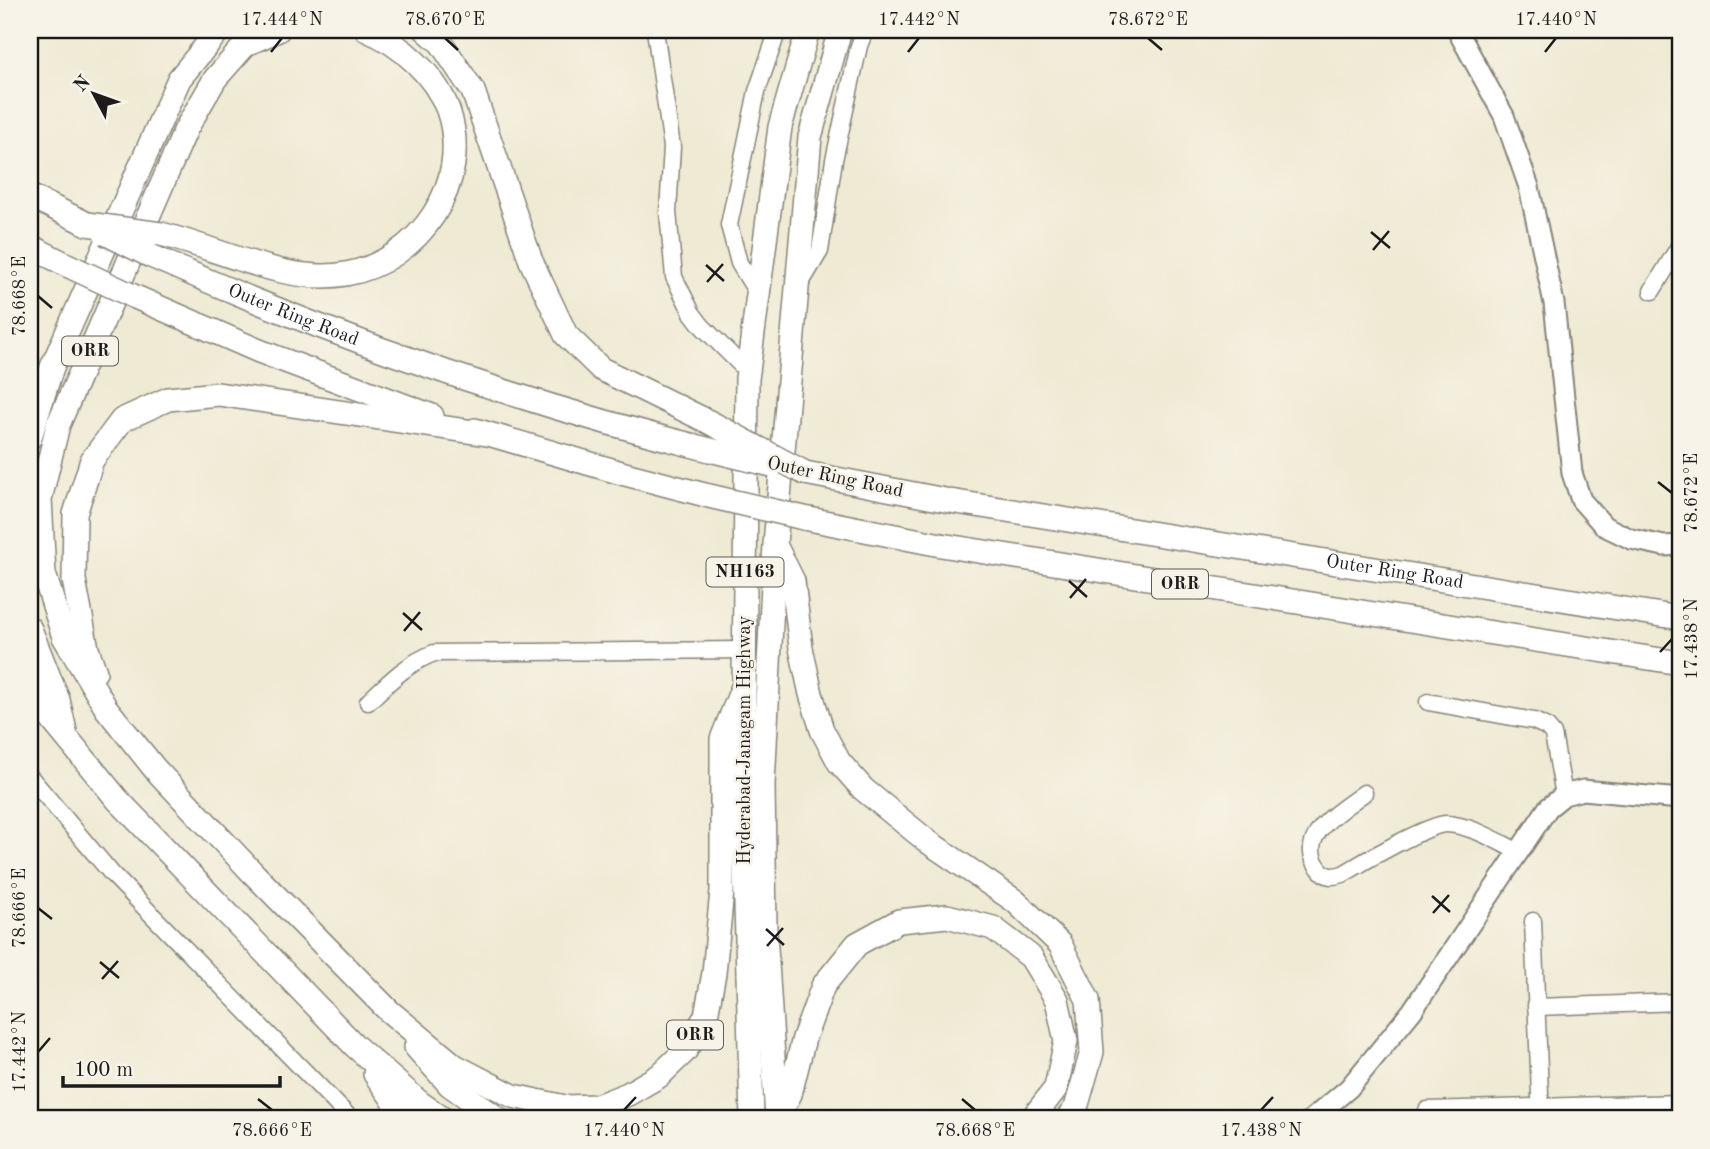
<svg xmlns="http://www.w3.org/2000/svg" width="1710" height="1149" font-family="'Old Standard TT',serif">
<rect width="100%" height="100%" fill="#f7f3e8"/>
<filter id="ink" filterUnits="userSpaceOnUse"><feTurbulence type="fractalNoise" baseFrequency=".0143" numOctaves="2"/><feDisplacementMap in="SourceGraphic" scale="14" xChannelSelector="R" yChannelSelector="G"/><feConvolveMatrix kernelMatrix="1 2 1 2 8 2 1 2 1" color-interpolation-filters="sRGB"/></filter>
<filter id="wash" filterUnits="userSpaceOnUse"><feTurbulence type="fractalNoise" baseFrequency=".00686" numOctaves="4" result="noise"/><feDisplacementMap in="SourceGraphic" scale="28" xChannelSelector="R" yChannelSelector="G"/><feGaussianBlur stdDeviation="1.57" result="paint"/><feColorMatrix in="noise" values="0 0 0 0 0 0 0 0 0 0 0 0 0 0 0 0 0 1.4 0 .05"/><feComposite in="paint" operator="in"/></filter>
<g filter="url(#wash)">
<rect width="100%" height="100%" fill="#efead3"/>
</g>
<g filter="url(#ink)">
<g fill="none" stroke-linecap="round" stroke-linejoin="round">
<defs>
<g id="minor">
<polyline points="655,30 672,147 668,212 674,277 692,313 702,326 748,372"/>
<polyline points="799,286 820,251 834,160 859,46 865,30"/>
<polyline points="1652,291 1680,245"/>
<polyline points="759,296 739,263 729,225 757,91 778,30"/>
<path d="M368,702c21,-20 38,-38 66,-49l311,-3"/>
<polyline points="1428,702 1534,721 1547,727 1553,734 1564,795"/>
<polyline points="30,777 112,874 351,1119"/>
<path d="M1364,793c-22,17 -70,43 -45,75 7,10 14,9 24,6 18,-11 87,-51 104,-50 26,2 50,17 72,28"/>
<polyline points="1533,921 1541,1119"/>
<polyline points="1536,1007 1680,1002"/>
<polyline points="1427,1110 1680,1103"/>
</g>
<g id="major">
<polyline points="1457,30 1504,116 1529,187 1554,303 1572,473 1581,500 1604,526 1631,539 1664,546 1680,545"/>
<polyline points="1312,1119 1349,1088 1412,1011 1548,808 1564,795 1583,790 1680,799"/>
</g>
<g id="highway">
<polyline points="278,30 246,44 215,79 186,129 58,425 40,499 44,574 64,637 106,708 155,769 252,872 389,1011 455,1066 513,1096 565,1107 597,1106 628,1094 659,1076 685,1051 706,1016 714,973 722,891 722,739 744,684"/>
<polyline points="426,30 441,43 473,91 531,261 566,335 601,369 711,423"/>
<polyline points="30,196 87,224"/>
<path d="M161,234c57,14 126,51 185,40 73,-13 127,-91 102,-164 -13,-35 -47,-66 -81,-80"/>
<polyline points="30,246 67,265"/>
<path id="s1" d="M151,256c181,81 367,146 559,194"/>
<polyline points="133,296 259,351 432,416"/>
<polyline points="475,430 625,474 709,496"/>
<polyline points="30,437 52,367 179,79 219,30"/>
<path id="s2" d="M805,473l145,28 730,117"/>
<polyline points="804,518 941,545 1680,663"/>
<polyline points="776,547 793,581 801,648 811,694 822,730 839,762 863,789 927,841 1015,901 1060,944 1088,1000 1092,1052 1076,1108 1067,1119"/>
<polyline points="30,629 58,700 65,731"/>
<polyline points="95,672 87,649 74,580 75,514 92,460 122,420 168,399 218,394 487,434"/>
<polyline points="30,679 44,710 117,799 355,1046 420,1103 443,1119"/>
<polyline points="416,1047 450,1085 498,1119"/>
<polyline points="375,1074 407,1119"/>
<polyline points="778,1117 790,1094 804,1038 823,986 857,944 899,921 947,916 993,928 1031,957 1057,1000 1066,1041 1056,1088 1032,1119"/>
<polyline points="752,1119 743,795 747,379 780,127 808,30"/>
<polyline points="777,1119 765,932 763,785 775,544 810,137 840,30"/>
</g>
</defs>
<use href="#minor" stroke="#868378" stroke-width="19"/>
<use href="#major" stroke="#868378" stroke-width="23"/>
<use href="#highway" stroke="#868378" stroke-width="26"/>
<use href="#minor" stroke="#fff" stroke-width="16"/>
<use href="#major" stroke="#fff" stroke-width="19"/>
<use href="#highway" stroke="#fff" stroke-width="23"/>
<defs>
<g id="highway-bridge">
<polyline points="87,224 161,234"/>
<polyline points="105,233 151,256"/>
<polyline points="67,265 133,296"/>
<polyline points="711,423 805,473"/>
<polyline points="710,450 772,465"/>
<polyline points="709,496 804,518"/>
</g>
</defs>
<use href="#highway-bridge" stroke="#868378" stroke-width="26" stroke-linecap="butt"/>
<use href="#highway-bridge" stroke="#fff" stroke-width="23"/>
</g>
</g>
<path fill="none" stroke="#1c1c1c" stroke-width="2.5" d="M445,38l13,12M1148,38l14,12M271,52l11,-14M908,52l11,-14M1545,52l11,-14M1371,232l19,16M1373,250l16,-19M706,265l18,16M707,282l16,-18M38,296l14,12M1658,482l14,11M1069,581l18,16M1070,598l16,-19M403,613l19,17M404,631l16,-19M1660,652l12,-13M1432,896l18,16M38,908l14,11M1433,913l16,-18M766,929l18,16M767,946l16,-18M100,962l19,16M102,979l16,-18M38,1052l12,-14M258,1099l14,11M962,1099l13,11M624,1110l12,-13M1261,1110l12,-13"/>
<g text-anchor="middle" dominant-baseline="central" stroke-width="5" stroke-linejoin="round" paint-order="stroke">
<g fill="#f7f3e8" stroke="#5e5c59" stroke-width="2">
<rect x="62" y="336.5" width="56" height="29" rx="5"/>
<rect x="706.5" y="557.5" width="77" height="29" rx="5"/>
<rect x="1152" y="569.5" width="56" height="29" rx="5"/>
<rect x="667" y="1020.5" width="56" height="29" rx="5"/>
</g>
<g font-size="18" font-weight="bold" fill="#1c1c1c">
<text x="90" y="351">ORR</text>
<text x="745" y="572">NH163</text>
<text x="1180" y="584">ORR</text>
<text x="695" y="1035">ORR</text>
</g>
<g font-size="19" fill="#1c1c1c" stroke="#f7f3e8">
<text stroke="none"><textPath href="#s1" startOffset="154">Outer Ring Road</textPath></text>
<text transform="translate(835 478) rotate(12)">Outer Ring Road</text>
<text stroke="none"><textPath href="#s2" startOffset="598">Outer Ring Road</textPath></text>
<text transform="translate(745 740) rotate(-90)">Hyderabad-Janagam Highway</text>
</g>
</g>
<rect width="1710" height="1149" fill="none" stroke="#f7f3e8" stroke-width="77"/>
<g transform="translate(94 94) rotate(311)" stroke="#f7f3e8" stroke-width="5" paint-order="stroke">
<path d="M0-5L12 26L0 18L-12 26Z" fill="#1c1c1c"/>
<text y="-10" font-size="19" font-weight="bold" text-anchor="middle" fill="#1c1c1c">N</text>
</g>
<path d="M63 1076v10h217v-10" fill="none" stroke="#1c1c1c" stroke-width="3.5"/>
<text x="74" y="1076" font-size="21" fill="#1c1c1c" stroke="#f7f3e8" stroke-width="5" paint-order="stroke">100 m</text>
<rect x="38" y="38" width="1634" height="1072" fill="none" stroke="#1c1c1c" stroke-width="2.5"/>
<g font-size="18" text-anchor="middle" fill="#1c1c1c">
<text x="282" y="25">17.444°N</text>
<text x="445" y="25">78.670°E</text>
<text x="919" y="25">17.442°N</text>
<text x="1148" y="25">78.672°E</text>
<text x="1556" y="25">17.440°N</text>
<text transform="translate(19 296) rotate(-90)" y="6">78.668°E</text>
<text transform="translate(1691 493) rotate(-90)" y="6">78.672°E</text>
<text transform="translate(1691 639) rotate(-90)" y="6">17.438°N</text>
<text transform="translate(19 908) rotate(-90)" y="6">78.666°E</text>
<text transform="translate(19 1052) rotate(-90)" y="6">17.442°N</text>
<text x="272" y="1136">78.666°E</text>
<text x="624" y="1136">17.440°N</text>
<text x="975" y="1136">78.668°E</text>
<text x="1261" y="1136">17.438°N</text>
</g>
</svg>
